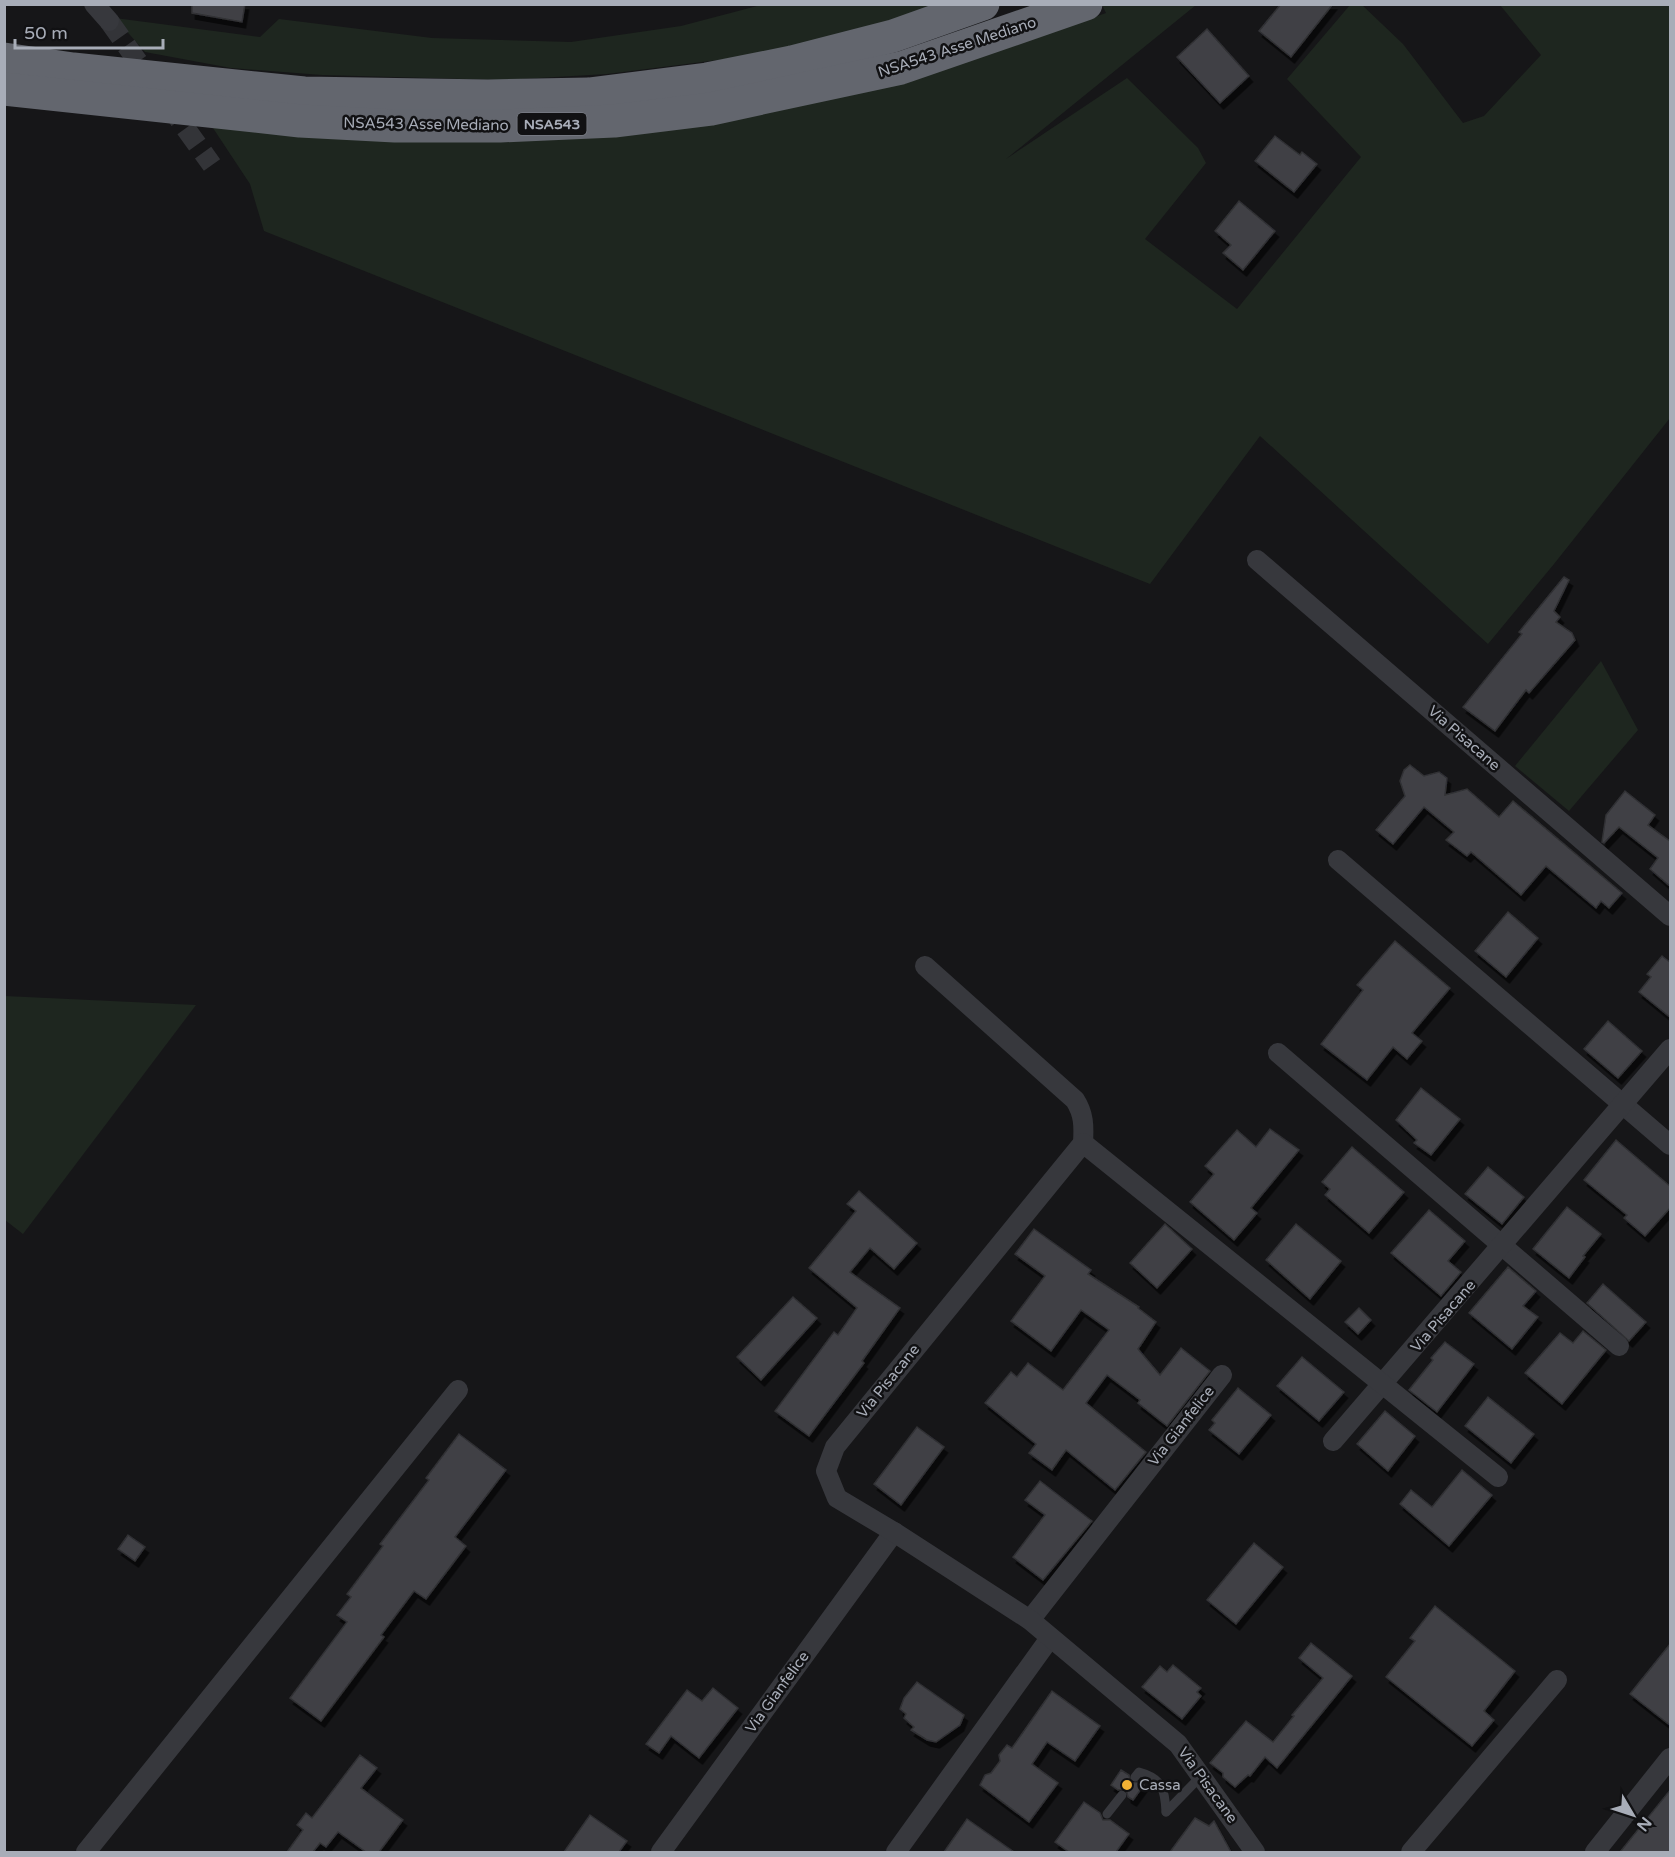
<svg xmlns="http://www.w3.org/2000/svg" width="1675" height="1857" font-family="'Varela Round',sans-serif">
<defs>
<filter id="shadow"><feDropShadow dx="3.5" dy="6" stdDeviation="0" flood-color="#0009"/></filter>
</defs>
<rect width="100%" height="100%" fill="#161618"/>
<g fill="#1e261f">
<polygon points="761,5 953,5 814,44 726,59 607,74 502,80 322,75 231,68 145,52 115,18 260,37 279,19 432,38 571,42 681,26"/>
<polygon points="1102,5 1196,5 1006,159 1127,78 1198,148 1206,163 1145,239 1237,309 1361,157 1287,79 1350,5 1362,5 1403,44 1463,123 1484,116 1541,55 1500,5 1670,5 1670,418 1554,564 1488,644 1260,436 1150,584 264,231 250,184 211,125 1030,40 1106,13"/>
<polygon points="1601,661 1638,730 1569,811 1515,766"/>
<polygon points="5,996 196,1005 23,1234 5,1220"/>
</g>
<g fill="#404145" stroke="#303034" stroke-width="1.5" filter="url(#shadow)">
<polygon points="192,4 245,4 242,22 192,13"/>
<polygon points="1281,4 1333,4 1291,57 1259,31"/>
<polygon points="1207,29 1249,76 1220,103 1177,57"/>
<polygon points="1275,136 1300,155 1302,152 1317,164 1294,192 1255,161"/>
<polygon points="1239,201 1275,231 1243,270 1223,253 1231,245 1215,231"/>
<polygon points="1564,577 1569,580 1554,611 1560,617 1556,622 1572,633 1575,640 1529,693 1526,690 1495,731 1463,707 1522,634 1519,632"/>
<polygon points="1410,765 1424,776 1439,772 1447,778 1445,795 1467,789 1499,817 1513,801 1622,893 1609,908 1601,901 1596,908 1546,866 1521,895 1471,852 1467,856 1446,840 1454,832 1424,807 1393,844 1376,830 1405,796 1400,781 1404,770"/>
<polygon points="1625,791 1655,815 1648,825 1671,842 1671,887 1650,869 1658,858 1619,827 1604,843 1602,842 1606,815"/>
<polygon points="1508,912 1538,938 1506,977 1475,951"/>
<polygon points="1395,941 1450,988 1412,1033 1422,1041 1407,1059 1393,1047 1367,1080 1321,1044 1363,990 1357,985"/>
<polygon points="1662,956 1671,963 1671,1018 1639,992 1651,977 1647,974"/>
<polygon points="1608,1021 1642,1051 1618,1078 1584,1049"/>
<polygon points="1421,1088 1460,1119 1431,1155 1414,1143 1417,1140 1396,1120"/>
<polygon points="1270,1129 1299,1150 1251,1208 1257,1213 1234,1240 1190,1202 1214,1174 1205,1166 1237,1130 1256,1147"/>
<polygon points="1616,1140 1671,1187 1671,1207 1645,1236 1624,1218 1627,1215 1584,1180"/>
<polygon points="1352,1147 1404,1192 1369,1233 1325,1195 1330,1189 1322,1182"/>
<polygon points="1488,1167 1524,1197 1502,1224 1465,1194"/>
<polygon points="859,1191 917,1243 894,1269 870,1248 850,1272 900,1308 862,1361 864,1363 809,1436 775,1411 834,1332 838,1335 857,1308 809,1268 856,1211 847,1204"/>
<polygon points="1567,1207 1601,1234 1583,1256 1585,1257 1569,1278 1533,1249"/>
<polygon points="1429,1210 1465,1241 1448,1261 1461,1272 1441,1296 1391,1253"/>
<polygon points="1165,1224 1192,1249 1157,1288 1130,1263"/>
<polygon points="1296,1224 1341,1261 1310,1299 1266,1260"/>
<polygon points="1034,1229 1091,1270 1088,1274 1139,1307 1138,1308 1156,1322 1138,1349 1160,1375 1181,1348 1210,1371 1167,1426 1138,1403 1140,1400 1107,1375 1086,1403 1146,1452 1115,1490 1066,1450 1052,1470 1029,1453 1036,1444 985,1403 1011,1372 1017,1377 1028,1363 1063,1390 1109,1330 1081,1310 1051,1351 1011,1321 1045,1276 1015,1254"/>
<polygon points="1508,1267 1536,1291 1523,1306 1538,1317 1512,1349 1469,1313"/>
<polygon points="1603,1284 1646,1322 1629,1341 1587,1303"/>
<polygon points="793,1297 817,1318 761,1380 737,1357"/>
<polygon points="1359,1308 1371,1320 1358,1334 1345,1322"/>
<polygon points="1583,1331 1606,1350 1562,1404 1525,1373 1560,1333 1573,1343"/>
<polygon points="1445,1342 1474,1364 1437,1412 1409,1390 1433,1360 1431,1358"/>
<polygon points="1302,1357 1344,1392 1319,1421 1277,1386"/>
<polygon points="1238,1388 1271,1415 1239,1454 1209,1430 1215,1423 1212,1420"/>
<polygon points="1488,1397 1534,1434 1511,1463 1465,1426"/>
<polygon points="1385,1411 1415,1436 1388,1471 1357,1444"/>
<polygon points="917,1427 944,1447 901,1505 874,1484"/>
<polygon points="459,1434 506,1470 455,1537 466,1546 426,1599 414,1591 381,1635 384,1637 321,1721 290,1698 347,1622 337,1615 351,1597 347,1594 383,1546 380,1544 429,1480 426,1478"/>
<polygon points="1462,1470 1492,1495 1449,1546 1400,1504 1411,1490 1432,1507"/>
<polygon points="1040,1481 1092,1521 1043,1580 1013,1557 1045,1515 1025,1500"/>
<polygon points="128,1535 145,1547 135,1561 118,1549"/>
<polygon points="1254,1543 1283,1567 1236,1624 1207,1600"/>
<polygon points="1435,1606 1515,1671 1484,1711 1494,1720 1472,1746 1386,1677 1415,1641 1410,1638"/>
<polygon points="1311,1643 1352,1676 1277,1768 1265,1757 1250,1776 1248,1775 1235,1787 1223,1777 1223,1773 1210,1763 1246,1721 1273,1742 1294,1716 1292,1715 1323,1678 1299,1658"/>
<polygon points="1671,1643 1671,1726 1630,1694"/>
<polygon points="1173,1665 1201,1688 1197,1692 1201,1696 1182,1719 1142,1687 1160,1666 1167,1672"/>
<polygon points="917,1682 964,1715 960,1725 936,1742 927,1740 911,1730 914,1727 904,1718 906,1714 900,1709 904,1698"/>
<polygon points="713,1688 738,1708 699,1758 671,1736 659,1753 646,1744 687,1690 702,1701"/>
<polygon points="1052,1691 1100,1726 1075,1761 1047,1742 1032,1764 1058,1783 1029,1822 980,1785 985,1775 991,1773 1000,1761 999,1755 1007,1745 1012,1748"/>
<polygon points="360,1755 377,1768 361,1788 403,1820 379,1852 366,1852 338,1832 326,1847 320,1843 313,1852 287,1852 303,1830 297,1825 306,1813 312,1818"/>
<polygon points="1121,1770 1129,1775 1131,1783 1139,1782 1144,1785 1133,1800 1128,1797 1126,1789 1118,1790 1111,1785"/>
<polygon points="1671,1789 1671,1852 1620,1852"/>
<polygon points="1084,1802 1100,1813 1103,1820 1110,1820 1129,1834 1116,1852 1069,1852 1055,1842"/>
<polygon points="590,1815 627,1841 619,1852 564,1852"/>
<polygon points="1195,1818 1209,1826 1214,1821 1231,1852 1170,1852"/>
<polygon points="967,1819 1014,1852 944,1852"/>
</g>
<g fill="none" stroke-linecap="round" stroke-linejoin="round">
<g stroke="#333438" stroke-width="20" stroke-dasharray="20 10" stroke-linecap="butt">
<polyline points="109,21 151,80"/>
<polyline points="168,104 212,165"/>
</g>
<g stroke="#37383d" stroke-width="9">
<path d="M1135,1777l4,-5c23,6 26,17 27,40"/>
<polyline points="1166,1812 1201,1776"/>
<polyline points="1107,1814 1122,1795"/>
</g>
<g stroke="#37383d" stroke-width="20">
<polyline points="94,4 109,21"/>
<polyline points="1257,560 1670,916"/>
<polyline points="1338,860 1670,1145"/>
<path d="M925,966l150,134c9,14 9,26 8,43"/>
<polyline points="1278,1053 1619,1346"/>
<polyline points="1333,1441 1670,1049"/>
<polyline points="1030,1620 1222,1375"/>
<polyline points="86,1852 458,1390"/>
<polyline points="661,1852 894,1532"/>
<polyline points="896,1852 1050,1638"/>
<polyline points="1255,1852 1178,1744 1030,1620 894,1532 837,1498 826,1471 835,1447 1083,1143 1498,1477"/>
<polyline points="1411,1852 1557,1680"/>
<polyline points="1595,1852 1670,1758"/>
</g>
<g stroke="#63666e" stroke-width="33">
<polyline points="4,59 73,69 304,93 488,96 589,94 707,79 792,62 893,36 983,4"/>
<polyline points="4,89 300,121 395,126 500,126 614,121 711,109 901,68 1086,4"/>
</g>
</g>
<circle fill="#f2b134" stroke="#111113" stroke-width="2" cx="1127" cy="1785" r="6"/>
<g text-anchor="middle" dominant-baseline="central" stroke-width="5" stroke-linejoin="round" paint-order="stroke">
<rect fill="#111113" stroke="#7b7e86" stroke-width="1.5" x="517.5" y="113" width="69" height="22" rx="4.5"/>
<g font-size="14" font-weight="bold" fill="#a8adb8">
<text x="552" y="124">NSA543</text>
</g>
<g font-size="15" fill="#a8adb8" stroke="#111113">
<text transform="translate(957 47) rotate(-18)">NSA543 Asse Mediano</text>
<text transform="translate(426 124) rotate(1)">NSA543 Asse Mediano</text>
<text transform="translate(1464 738) rotate(41)">Via Pisacane</text>
<text transform="translate(1443 1316) rotate(-49)">Via Pisacane</text>
<text transform="translate(888 1381) rotate(-51)">Via Pisacane</text>
<text transform="translate(1181 1426) rotate(-52)">Via Gianfelice</text>
<text transform="translate(777 1692) rotate(-54)">Via Gianfelice</text>
<text transform="translate(1208 1785) rotate(54)">Via Pisacane</text>
</g>
<g font-size="15" fill="#a8adb8" stroke="#111113" text-anchor="start">
<text x="1139" y="1785">Cassa</text>
</g>
</g>
<rect width="1675" height="1857" fill="none" stroke="#a8adb8" stroke-width="12"/>
<g transform="translate(1633 1815) rotate(129)" stroke="#111113" stroke-width="4.5" paint-order="stroke">
<path d="M0-4.5L10 22L0 15L-10 22Z" fill="#a8adb8"/>
<text y="-9" font-size="16" font-weight="bold" text-anchor="middle" fill="#a8adb8">N</text>
</g>
<path d="M15 39v9h148v-9" fill="none" stroke="#a8adb8" stroke-width="3"/>
<text x="24" y="39" font-size="18" fill="#a8adb8" stroke="#111113" stroke-width="4.5" paint-order="stroke">50 m</text>
</svg>
